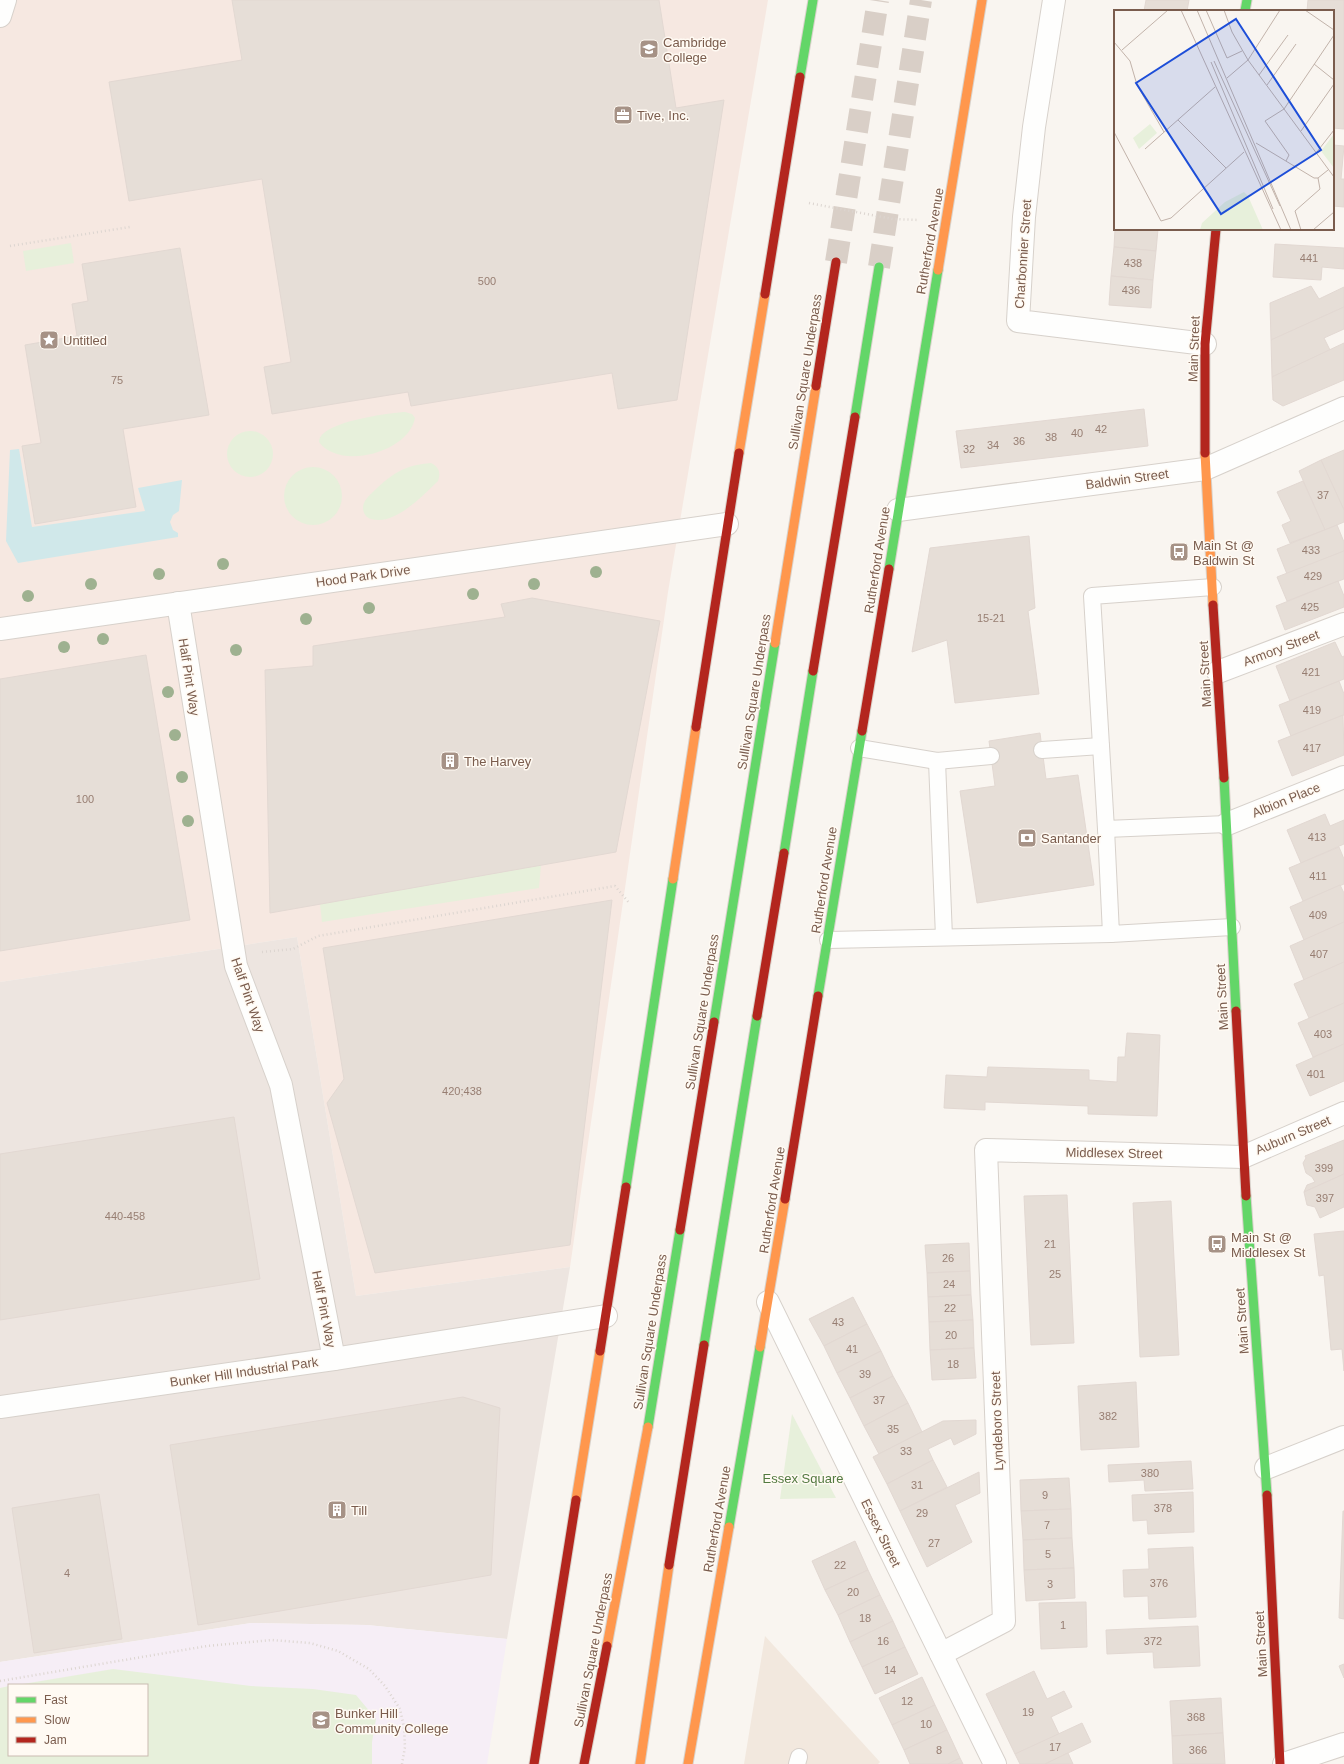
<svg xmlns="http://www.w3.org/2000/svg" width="1344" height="1764" font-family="Helvetica,sans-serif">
<rect width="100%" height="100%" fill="#f9f5f0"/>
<polygon fill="#f2e8de" points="765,1636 880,1762 878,1764 744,1764"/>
<polygon fill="#f6e8e1" points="0,0 768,0 668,592 570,1267 356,1296 297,937 0,982"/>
<polygon fill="#ede5e0" points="297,937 356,1296 570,1267 507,1639 367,1625 251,1623 0,1662 0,982"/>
<path fill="#f6eef6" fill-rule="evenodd" d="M251,1623l116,2 140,14 -20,125h-487v-102zM9,1685h138v70h-138z"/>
<g fill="#e7f0db">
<polygon points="71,243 74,263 26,271 23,251"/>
<path d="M405,412l7,2 3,4c-6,34 -75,53 -96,24 -1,-20 70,-29 86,-30z"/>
<circle cx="250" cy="454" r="23"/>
<path d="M431,463c8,4 10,10 7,18 -16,15 -43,45 -67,38 -6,-2 -8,-7 -8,-12 1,-8 7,-12 12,-17 19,-18 31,-25 56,-27z"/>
<circle cx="313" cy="496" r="29"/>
<polygon points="541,865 539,888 322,922 320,904"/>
<polygon points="792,1414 836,1498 780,1499"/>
<polygon points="113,1669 251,1686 313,1689 356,1695 376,1719 372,1742 372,1764 0,1764 0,1688 9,1686 9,1755 147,1755 147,1685 17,1685"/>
</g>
<polygon fill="#d0e8ea" points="19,449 32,527 145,511 138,488 182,480 179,511 173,515 170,522 173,530 178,533 178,537 18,563 6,541 10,450"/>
<g fill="#e6ded7" stroke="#e2d8d2">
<polygon points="232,0 659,0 676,108 724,100 677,400 618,409 612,373 411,406 408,392 272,414 264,367 291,362 262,179 129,201 109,82 242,60"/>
<polygon points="1146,0 1189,0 1187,11 1144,11"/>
<polygon points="1308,0 1344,0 1344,129 1333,128 1333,11 1307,11"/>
<polygon points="1333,145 1344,146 1341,179 1344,179 1344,207 1333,206"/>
<polygon points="1115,229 1158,229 1156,251 1114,247"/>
<polygon points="1275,244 1344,248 1344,269 1322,267 1321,280 1273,277"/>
<polygon points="1114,247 1156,251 1153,280 1111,276"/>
<polygon points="180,248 209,415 123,429 136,507 35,524 22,446 41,443 25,345 77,336 72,304 88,301 82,264"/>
<polygon points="1111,276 1153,280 1151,308 1109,305"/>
<polygon points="1311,286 1319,299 1344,287 1344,307 1271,340 1270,303"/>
<polygon points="1344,307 1344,329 1324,338 1330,350 1272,377 1271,340"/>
<polygon points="1344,343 1344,380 1283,406 1273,400 1272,377"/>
<polygon points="1144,409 1148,446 961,468 956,431"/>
<polygon points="1344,450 1344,510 1321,460"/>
<polygon points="1321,460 1344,510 1344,522 1325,530 1299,471"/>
<polygon points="1303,481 1325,530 1290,543 1282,525 1291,521 1277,492"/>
<polygon points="1337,525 1344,542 1344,551 1287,574 1277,549"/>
<polygon points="1029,536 1035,608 1028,611 1039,694 955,703 947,640 912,652 930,548"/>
<polygon points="1344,551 1344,579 1287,601 1277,577"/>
<polygon points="1338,581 1344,596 1344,607 1285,630 1276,606"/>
<polygon points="532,598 660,621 616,852 270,913 265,670 313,666 313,646 505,617 501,604"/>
<polygon points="1335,642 1342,657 1344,656 1344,679 1290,701 1276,666"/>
<polygon points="146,655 190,920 0,951 0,679"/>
<polygon points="1339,681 1344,694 1344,715 1291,736 1279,705"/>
<polygon points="1343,715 1344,755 1292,776 1278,741"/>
<polygon points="1040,733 1046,779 1078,775 1094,885 977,903 960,791 995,786 989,741"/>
<polygon points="1325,814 1330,826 1344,820 1344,844 1301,863 1287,830"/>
<polygon points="1339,847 1344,859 1344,884 1303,901 1289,868"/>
<polygon points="1340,885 1344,893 1344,922 1304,940 1290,907"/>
<polygon points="612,900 570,1245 375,1273 327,1103 344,1079 323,948"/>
<polygon points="1344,922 1344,962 1304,980 1290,946"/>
<polygon points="1344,962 1344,1003 1309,1018 1294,984"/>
<polygon points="1344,1003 1344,1044 1313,1057 1298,1023"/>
<polygon points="1127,1033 1160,1035 1157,1116 1088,1114 1088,1106 985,1102 985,1110 944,1108 946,1075 987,1077 988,1067 1089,1070 1089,1080 1117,1082 1118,1057 1125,1057"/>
<polygon points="1344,1044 1344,1081 1310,1096 1296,1065"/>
<polygon points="234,1117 260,1279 0,1320 0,1154"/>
<polygon points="1344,1140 1344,1174 1304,1192 1307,1185 1315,1182 1312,1177 1306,1173 1303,1163 1306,1158 1305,1156"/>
<polygon points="1344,1174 1344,1207 1320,1218 1315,1207 1307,1205 1304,1192"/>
<polygon points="1067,1195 1074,1343 1031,1345 1024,1196"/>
<polygon points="1171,1201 1179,1355 1140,1357 1133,1203"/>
<polygon points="1344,1231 1344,1371 1342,1349 1331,1350 1324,1275 1319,1276 1314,1234"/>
<polygon points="969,1243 970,1271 927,1273 925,1245"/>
<polygon points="970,1271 971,1295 928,1297 927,1273"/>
<polygon points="971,1295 973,1320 929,1322 928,1297"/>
<polygon points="853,1297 867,1324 824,1346 809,1319"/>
<polygon points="973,1320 974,1348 930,1350 929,1322"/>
<polygon points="867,1324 881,1351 837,1373 824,1346"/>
<polygon points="974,1348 976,1378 932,1380 930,1350"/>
<polygon points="881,1351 893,1376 850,1398 837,1373"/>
<polygon points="893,1376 908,1403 864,1426 850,1398"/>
<polygon points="1136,1382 1139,1447 1081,1450 1078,1386"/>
<polygon points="463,1397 500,1408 491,1575 198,1625 170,1445"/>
<polygon points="908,1403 922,1432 879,1454 864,1426"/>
<polygon points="976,1420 976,1434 954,1445 951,1438 928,1449 933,1460 887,1484 873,1457 943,1421"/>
<polygon points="933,1460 947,1487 900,1511 887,1484"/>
<polygon points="1191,1461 1193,1489 1145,1491 1144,1480 1109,1482 1108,1465"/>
<polygon points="979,1472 980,1493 955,1505 972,1542 927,1567 900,1511"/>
<polygon points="1069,1478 1071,1509 1021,1511 1020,1480"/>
<polygon points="1193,1492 1194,1532 1148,1534 1147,1520 1133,1521 1132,1495"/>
<polygon points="99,1494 122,1639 34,1653 12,1508"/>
<polygon points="1071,1509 1072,1538 1023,1540 1021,1511"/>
<polygon points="1343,1511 1344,1511 1344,1619 1339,1618"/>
<polygon points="1072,1538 1074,1568 1024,1570 1023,1540"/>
<polygon points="855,1541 868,1570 825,1590 812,1561"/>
<polygon points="1193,1547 1196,1617 1149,1619 1148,1596 1124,1597 1123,1570 1149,1569 1148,1549"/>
<polygon points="1074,1568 1075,1598 1026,1601 1024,1570"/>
<polygon points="868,1570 880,1595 838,1615 825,1590"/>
<polygon points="880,1595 893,1621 850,1642 838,1615"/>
<polygon points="1086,1602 1087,1647 1041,1649 1039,1603"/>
<polygon points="893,1621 905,1647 862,1667 850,1642"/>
<polygon points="1198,1626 1200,1666 1154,1668 1153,1652 1107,1654 1106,1630"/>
<polygon points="905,1647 918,1674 875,1694 862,1667"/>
<polygon points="1344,1664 1344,1678 1339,1666"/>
<polygon points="1034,1671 1047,1699 1064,1691 1072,1707 1051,1717 1059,1734 1015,1754 986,1694"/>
<polygon points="922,1677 935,1705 892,1725 879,1698"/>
<polygon points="1221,1698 1223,1733 1172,1736 1170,1701"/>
<polygon points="935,1705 947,1730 904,1750 892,1725"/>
<polygon points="1082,1723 1091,1742 1045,1764 1020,1764 1015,1754"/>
<polygon points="947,1730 960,1758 948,1764 910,1764 904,1750"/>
<polygon points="1223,1733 1225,1764 1173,1764 1172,1736"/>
<polygon points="1068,1753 1073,1764 1045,1764"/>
<polygon points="960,1758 963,1764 948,1764"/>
</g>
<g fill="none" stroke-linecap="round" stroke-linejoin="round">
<g stroke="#d9cfc7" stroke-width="22" stroke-dasharray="22 11" stroke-linecap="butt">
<polyline points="836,262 878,0"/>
<polyline points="879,267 921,0"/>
</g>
<defs>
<g id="lane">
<polyline points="1213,587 1092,596 1106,829 1227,824"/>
<polyline points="859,748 937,761 991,756"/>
<polyline points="1042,750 1101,746"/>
<polyline points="937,761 944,937"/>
<polyline points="1106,829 1111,934 1232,927"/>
<polyline points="828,940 1111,934"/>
<polyline points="797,1764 799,1757"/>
</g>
<g id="street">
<polyline points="1054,0 1034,127 1024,217 1018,321 1205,344"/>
<polyline points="0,16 5,0"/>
<polyline points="898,510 1205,469 1344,408"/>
<polyline points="178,603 236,966 281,1085 334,1359"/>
<polyline points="0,629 727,524"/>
<polyline points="1218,672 1344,624"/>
<polyline points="1227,824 1344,777"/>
<polyline points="768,1302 995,1764"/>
<polyline points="0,1407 334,1359 606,1316"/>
<polyline points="1266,1468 1344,1437"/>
<polyline points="941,1654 1004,1621 986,1150 1243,1157 1344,1113"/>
<polyline points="1284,1764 1344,1744"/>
</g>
<g id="fast">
<polyline points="1245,11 1247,0"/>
<polyline points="800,77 813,0"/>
<polyline points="855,417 879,267"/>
<polyline points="889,569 938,270"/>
<polyline points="1224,778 1236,1011"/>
<polyline points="784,853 813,671"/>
<polyline points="818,996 862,731"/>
<polyline points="714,1022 775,643"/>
<polyline points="626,1187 673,879"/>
<polyline points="1246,1196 1267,1495"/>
<polyline points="704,1345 757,1016"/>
<polyline points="648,1427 680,1230"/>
<polyline points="729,1527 760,1347"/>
</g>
<g id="slow">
<polyline points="938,270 982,0"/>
<polyline points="739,453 765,294"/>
<polyline points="1205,453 1213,605"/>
<polyline points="775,643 816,386"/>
<polyline points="673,879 696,727"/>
<polyline points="760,1347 785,1199"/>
<polyline points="576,1500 600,1351"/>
<polyline points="607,1646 648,1427"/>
<polyline points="640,1764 669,1565"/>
<polyline points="688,1764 729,1527"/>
</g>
<g id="jam">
<polyline points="765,294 800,77"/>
<polyline points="816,386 836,262"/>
<polyline points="1205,453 1205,344 1216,229"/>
<polyline points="1213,605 1224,778"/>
<polyline points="813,671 855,417"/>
<polyline points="696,727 739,453"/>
<polyline points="862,731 889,569"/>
<polyline points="1236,1011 1246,1196"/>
<polyline points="757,1016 784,853"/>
<polyline points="785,1199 818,996"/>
<polyline points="680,1230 714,1022"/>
<polyline points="600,1351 626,1187"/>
<polyline points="1267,1495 1280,1764"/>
<polyline points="669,1565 704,1345"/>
<polyline points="534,1764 576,1500"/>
<polyline points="584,1764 607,1646"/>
</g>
</defs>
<use href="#lane" stroke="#d7d1cb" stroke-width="18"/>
<use href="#street" stroke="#d7d1cb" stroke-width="24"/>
<use href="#fast" stroke="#d9d2cb" stroke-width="11"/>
<use href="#slow" stroke="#d9d2cb" stroke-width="11"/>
<use href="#jam" stroke="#d9d2cb" stroke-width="11"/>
<g stroke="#dcd5d0" stroke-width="2.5" stroke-dasharray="1 3" stroke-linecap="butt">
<polyline points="809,203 893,219 919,220"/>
<polyline points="10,246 130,227"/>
<polyline points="262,952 293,949 318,936 615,886 630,904"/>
<polyline points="0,1681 207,1646 272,1640 310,1643 338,1651 369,1669 385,1686 400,1709 404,1727 405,1747 402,1764"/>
</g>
<use href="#lane" stroke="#fefefd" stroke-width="16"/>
<use href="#street" stroke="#fefefd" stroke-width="22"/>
<use href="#fast" stroke="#63d668" stroke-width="9"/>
<use href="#slow" stroke="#ff974d" stroke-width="9"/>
<use href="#jam" stroke="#b3261e" stroke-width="9"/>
</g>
<g fill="#9eb190">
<circle cx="223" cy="564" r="6"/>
<circle cx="596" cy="572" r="6"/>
<circle cx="159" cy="574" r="6"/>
<circle cx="91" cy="584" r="6"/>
<circle cx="534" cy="584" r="6"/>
<circle cx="473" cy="594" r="6"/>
<circle cx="28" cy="596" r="6"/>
<circle cx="369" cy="608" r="6"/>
<circle cx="306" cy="619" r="6"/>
<circle cx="103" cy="639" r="6"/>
<circle cx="64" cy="647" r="6"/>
<circle cx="236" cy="650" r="6"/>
<circle cx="168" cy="692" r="6"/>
<circle cx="175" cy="735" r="6"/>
<circle cx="182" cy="777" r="6"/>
<circle cx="188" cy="821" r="6"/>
</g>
<defs>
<symbol id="university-square" viewBox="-11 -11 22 22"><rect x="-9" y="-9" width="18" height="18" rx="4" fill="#a69286" stroke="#fffaf3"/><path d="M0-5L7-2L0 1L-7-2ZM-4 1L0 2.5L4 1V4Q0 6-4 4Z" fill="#fff"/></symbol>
<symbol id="office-square" viewBox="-11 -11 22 22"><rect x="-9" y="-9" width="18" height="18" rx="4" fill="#a69286" stroke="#fffaf3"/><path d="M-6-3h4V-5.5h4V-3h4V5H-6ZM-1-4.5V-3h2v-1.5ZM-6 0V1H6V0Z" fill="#fff"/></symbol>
<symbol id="sight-square" viewBox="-11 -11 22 22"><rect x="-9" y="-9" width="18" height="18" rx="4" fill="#a69286" stroke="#fffaf3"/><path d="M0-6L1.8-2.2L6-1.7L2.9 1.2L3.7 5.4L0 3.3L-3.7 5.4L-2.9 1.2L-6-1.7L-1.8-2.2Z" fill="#fff"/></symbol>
<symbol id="bus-square" viewBox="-11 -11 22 22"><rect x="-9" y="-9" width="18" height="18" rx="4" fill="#a69286" stroke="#fffaf3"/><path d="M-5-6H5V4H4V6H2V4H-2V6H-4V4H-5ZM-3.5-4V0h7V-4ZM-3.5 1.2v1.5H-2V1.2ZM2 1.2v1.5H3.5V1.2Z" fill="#fff"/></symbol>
<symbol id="building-square" viewBox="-11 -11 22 22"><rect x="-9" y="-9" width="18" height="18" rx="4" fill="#a69286" stroke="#fffaf3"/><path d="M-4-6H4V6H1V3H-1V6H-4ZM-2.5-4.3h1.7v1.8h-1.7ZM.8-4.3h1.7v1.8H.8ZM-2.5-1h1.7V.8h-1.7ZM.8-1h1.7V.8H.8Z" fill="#fff"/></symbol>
<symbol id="bank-square" viewBox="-11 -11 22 22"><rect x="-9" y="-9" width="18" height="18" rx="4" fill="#a69286" stroke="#fffaf3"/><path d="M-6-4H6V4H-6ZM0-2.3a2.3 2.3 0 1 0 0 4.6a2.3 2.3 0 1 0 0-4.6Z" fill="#fff"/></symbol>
</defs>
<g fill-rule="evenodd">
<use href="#university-square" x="638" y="38" width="22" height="22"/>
<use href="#office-square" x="612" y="104" width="22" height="22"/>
<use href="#sight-square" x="38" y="329" width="22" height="22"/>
<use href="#bus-square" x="1168" y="541" width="22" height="22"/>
<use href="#building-square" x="439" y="750" width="22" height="22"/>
<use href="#bank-square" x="1016" y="827" width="22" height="22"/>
<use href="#bus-square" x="1206" y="1233" width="22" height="22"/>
<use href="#building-square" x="326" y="1499" width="22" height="22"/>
<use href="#university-square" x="310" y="1709" width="22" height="22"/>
</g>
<g text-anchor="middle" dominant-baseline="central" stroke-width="3" stroke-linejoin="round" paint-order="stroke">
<g font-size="11" fill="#977e72">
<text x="1309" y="258">441</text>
<text x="1133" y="263">438</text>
<text x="487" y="281">500</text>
<text x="1131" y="290">436</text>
<text x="117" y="380">75</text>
<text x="1101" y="429">42</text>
<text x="1077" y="433">40</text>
<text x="1051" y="437">38</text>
<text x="1019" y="441">36</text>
<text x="993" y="445">34</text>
<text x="969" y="449">32</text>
<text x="1323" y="495">37</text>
<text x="1311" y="550">433</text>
<text x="1313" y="576">429</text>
<text x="1310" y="607">425</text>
<text x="991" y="618">15-21</text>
<text x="1311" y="672">421</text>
<text x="1312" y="710">419</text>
<text x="1312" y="748">417</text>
<text x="85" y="799">100</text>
<text x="1317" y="837">413</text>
<text x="1318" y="876">411</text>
<text x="1318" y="915">409</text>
<text x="1319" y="954">407</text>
<text x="1323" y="1034">403</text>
<text x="1316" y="1074">401</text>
<text x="462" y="1091">420;438</text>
<text x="1324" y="1168">399</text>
<text x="1325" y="1198">397</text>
<text x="125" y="1216">440-458</text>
<text x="1050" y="1244">21</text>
<text x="948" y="1258">26</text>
<text x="1055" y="1274">25</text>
<text x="949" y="1284">24</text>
<text x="950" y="1308">22</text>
<text x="838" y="1322">43</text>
<text x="951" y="1335">20</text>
<text x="852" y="1349">41</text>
<text x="953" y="1364">18</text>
<text x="865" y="1374">39</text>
<text x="879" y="1400">37</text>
<text x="1108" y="1416">382</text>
<text x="893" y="1429">35</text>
<text x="906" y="1451">33</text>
<text x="1150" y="1473">380</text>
<text x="917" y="1485">31</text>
<text x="1045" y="1495">9</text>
<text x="1163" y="1508">378</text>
<text x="922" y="1513">29</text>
<text x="1047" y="1525">7</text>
<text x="934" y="1543">27</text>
<text x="1048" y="1554">5</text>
<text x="840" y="1565">22</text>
<text x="67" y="1573">4</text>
<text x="1159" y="1583">376</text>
<text x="1050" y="1584">3</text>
<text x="853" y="1592">20</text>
<text x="865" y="1618">18</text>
<text x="1063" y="1625">1</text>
<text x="883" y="1641">16</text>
<text x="1153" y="1641">372</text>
<text x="890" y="1670">14</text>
<text x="907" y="1701">12</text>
<text x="1028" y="1712">19</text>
<text x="1196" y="1717">368</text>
<text x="926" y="1724">10</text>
<text x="1055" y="1747">17</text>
<text x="939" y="1750">8</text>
<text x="1198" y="1750">366</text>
</g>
<g font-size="13" fill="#7a5c4d" stroke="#fffaf3" text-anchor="start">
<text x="663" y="42">Cambridge<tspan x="663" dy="15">College</tspan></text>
<text x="637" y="115">Tive, Inc.</text>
<text x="63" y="340">Untitled</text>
<text x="1193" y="545">Main St @<tspan x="1193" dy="15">Baldwin St</tspan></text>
<text x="464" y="761">The Harvey</text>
<text x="1041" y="838">Santander</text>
<text x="1231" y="1237">Main St @<tspan x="1231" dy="15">Middlesex St</tspan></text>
<text x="351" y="1510">Till</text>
<text x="335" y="1713">Bunker Hill<tspan x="335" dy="15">Community College</tspan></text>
</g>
<g font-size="13" fill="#7a5c4d" stroke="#fffaf3">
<text transform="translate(930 241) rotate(-80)">Rutherford Avenue</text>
<text transform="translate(1023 254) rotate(-86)">Charbonnier Street</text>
<text transform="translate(1194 349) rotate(-88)">Main Street</text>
<text transform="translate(805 372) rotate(-81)">Sullivan Square Underpass</text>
<text transform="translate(1127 479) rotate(-8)">Baldwin Street</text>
<text transform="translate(877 560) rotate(-81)">Rutherford Avenue</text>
<text transform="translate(363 576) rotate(-8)">Hood Park Drive</text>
<text transform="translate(1281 648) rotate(-21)">Armory Street</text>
<text transform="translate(1205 674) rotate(-93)">Main Street</text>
<text transform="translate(189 677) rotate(81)">Half Pint Way</text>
<text transform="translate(754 692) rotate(-81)">Sullivan Square Underpass</text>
<text transform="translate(1286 800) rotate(-22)">Albion Place</text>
<text transform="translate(824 880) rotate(-81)">Rutherford Avenue</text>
<text transform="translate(248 995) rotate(71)">Half Pint Way</text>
<text transform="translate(1222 997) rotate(-93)">Main Street</text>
<text transform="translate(702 1012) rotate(-81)">Sullivan Square Underpass</text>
<text transform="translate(1293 1135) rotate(-23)">Auburn Street</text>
<text transform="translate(1114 1153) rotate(1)">Middlesex Street</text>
<text transform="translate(772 1200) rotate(-81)">Rutherford Avenue</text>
<text transform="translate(324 1309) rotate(79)">Half Pint Way</text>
<text transform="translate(1242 1321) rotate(-94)">Main Street</text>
<text transform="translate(650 1332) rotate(-81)">Sullivan Square Underpass</text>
<text transform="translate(244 1372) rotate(-8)">Bunker Hill Industrial Park</text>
<text transform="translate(997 1421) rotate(-92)">Lyndeboro Street</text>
<text transform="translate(717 1519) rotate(-80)">Rutherford Avenue</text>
<text transform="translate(881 1533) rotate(64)">Essex Street</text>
<text transform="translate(1261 1644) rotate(-93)">Main Street</text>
<text transform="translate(593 1650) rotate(-79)">Sullivan Square Underpass</text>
</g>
<g font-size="13" fill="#537a41" stroke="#fffaf3">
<text x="803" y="1478">Essex Square</text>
</g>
</g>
<g transform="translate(1114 10)">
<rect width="220" height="220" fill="#f9f5f0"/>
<path d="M36,114l7,9 -18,16 -6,-11zM220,124v34l-13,-17zM130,182l4,4 15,34h-63l2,-7 23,-21z" fill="#e7f0db"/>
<path fill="none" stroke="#c2b3aa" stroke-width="1" d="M67,0l100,220M83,0l94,220M92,0l21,48 15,-7M110,0l8,22 16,28 86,117M191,0l29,20M0,32l16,19 7,24 27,47M8,40l46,-40M100,51l66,145M97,52l62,147M200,54l20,16M145,65l29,-40M113,68l21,-18 32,-50M153,75l29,-41M64,110l48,48M187,121l33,-47M0,122l47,89 10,-3 73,-66M142,133l58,35h4l10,-8M31,139l70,-62M202,143l18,-23M172,151l3,-6 -24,-34 19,-12 50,-74M187,220l-6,-19 25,-22 -2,-11M199,220l21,-18"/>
<path fill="#1d4ed8" fill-opacity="0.15" stroke="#1d4ed8" stroke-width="2" d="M122,9l85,131 -100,64 -85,-131z"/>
<rect width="220" height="220" fill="none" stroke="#7a5c4d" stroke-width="2"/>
</g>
<rect x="8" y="1684" width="140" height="72" fill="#fffaf3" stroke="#cabbb1"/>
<rect x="16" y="1697" width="20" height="6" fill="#63d668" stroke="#cabbb1"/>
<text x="44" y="1704" font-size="12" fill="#7a5c4d">Fast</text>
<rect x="16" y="1717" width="20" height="6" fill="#ff974d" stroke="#cabbb1"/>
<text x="44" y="1724" font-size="12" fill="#7a5c4d">Slow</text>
<rect x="16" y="1737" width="20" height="6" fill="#b3261e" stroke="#cabbb1"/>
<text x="44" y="1744" font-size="12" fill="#7a5c4d">Jam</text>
</svg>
